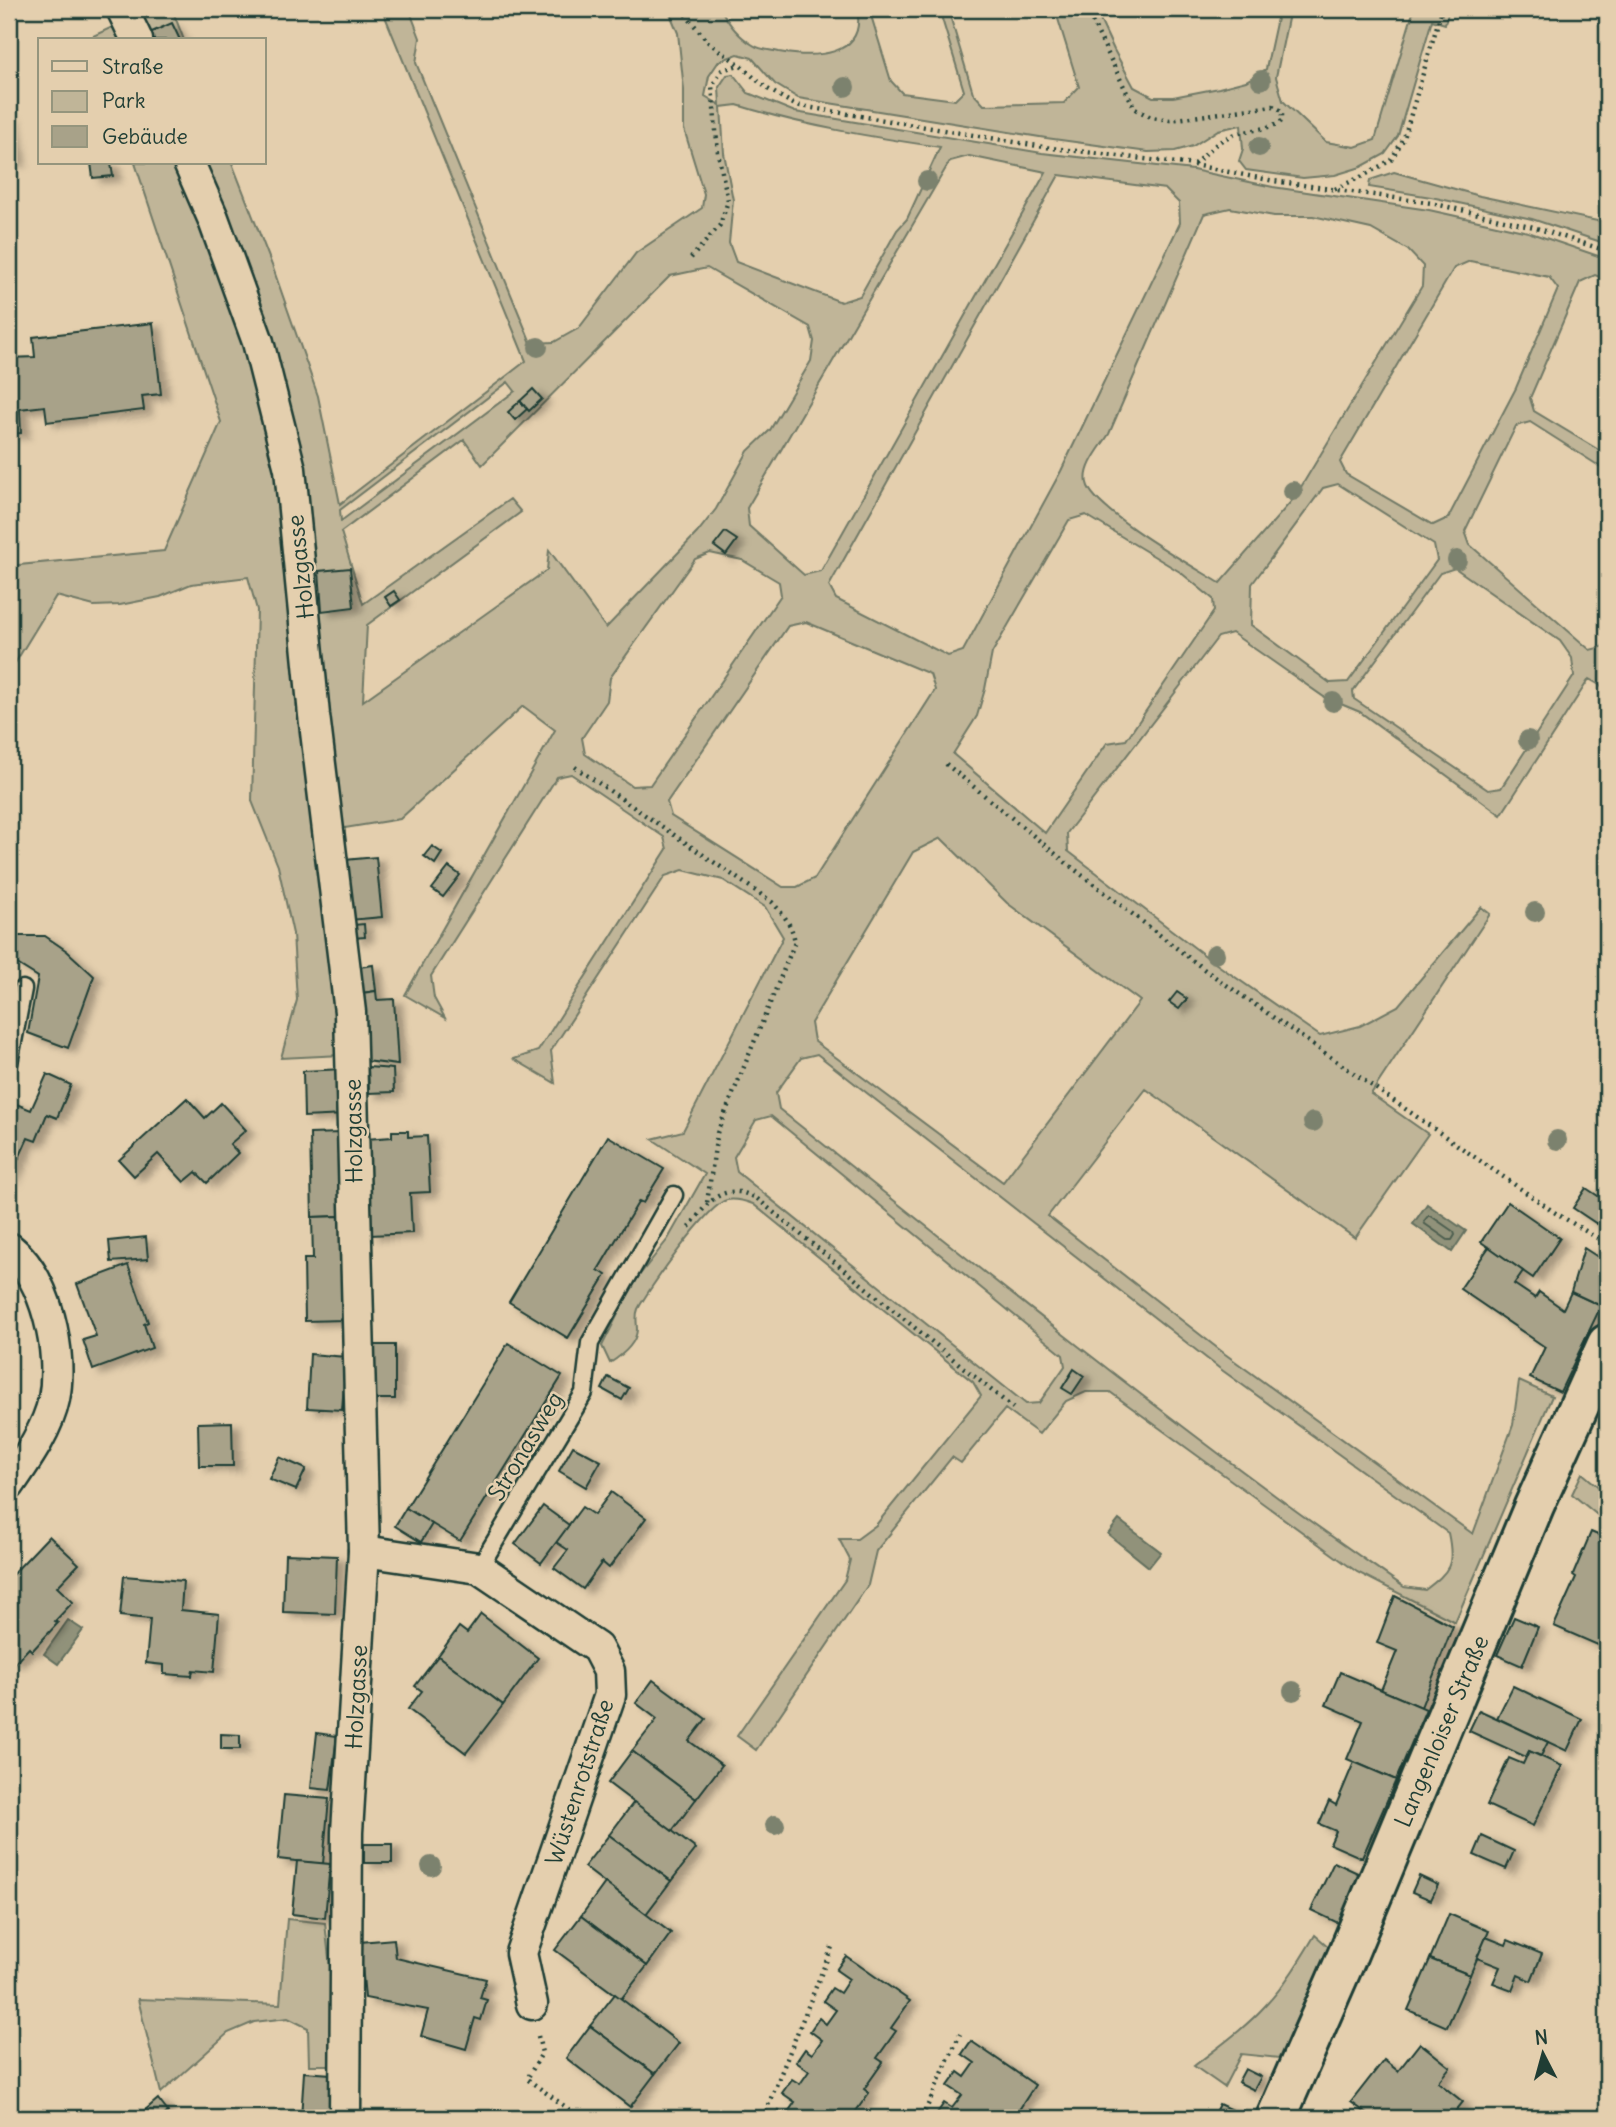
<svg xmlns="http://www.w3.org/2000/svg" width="1616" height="2127" font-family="Delius,sans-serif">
<defs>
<filter id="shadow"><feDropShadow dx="8" dy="4.5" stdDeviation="3.5" flood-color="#0004"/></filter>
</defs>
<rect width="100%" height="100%" fill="#e4cfae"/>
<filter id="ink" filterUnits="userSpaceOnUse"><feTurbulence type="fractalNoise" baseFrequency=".0143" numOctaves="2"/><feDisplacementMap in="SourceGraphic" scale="14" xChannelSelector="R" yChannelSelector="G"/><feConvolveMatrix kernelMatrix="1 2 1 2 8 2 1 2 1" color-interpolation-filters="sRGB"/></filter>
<g filter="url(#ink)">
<g fill="#c0b598" stroke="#707966" stroke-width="2" fill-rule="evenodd">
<polygon points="151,9 187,9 174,14 184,40 94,40 93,36"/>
<path d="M382,9h27l11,29 -4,25 115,280 23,-1 25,-14 57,-75 66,-45 2,-14 -20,-65v-39l-6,-57 -10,-24h53c8,16 17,27 32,36 7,5 18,5 26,7 34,6 88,6 78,-43h12l22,72 11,12 53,7 9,-9 -25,-82h9l25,84 11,12 80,-2 15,-16 -24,-78h40l19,41 20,37 19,10h20l46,-9 27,-7 20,-12 13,-60h11l-14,68 7,24 43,41 29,5 20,-7 39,-131h35l-4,15 -13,-4 -34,116 -13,18 -24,13 -26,8 -32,3 -57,-8 -7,-9 4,-12 -2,-24 -23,5 -25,16 -18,5 -27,1 -102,-14 -248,-40 -23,-14 -23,-26 -14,-4 -19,7 -10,15 -4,20 15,9 -1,-18 8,-12 6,-1 15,19 47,19 247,41 151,17 80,17 156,23 99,22 79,27v21l-12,-5 -15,7 -50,116 4,13 73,44v16l-77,-49 -14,4 -51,105 5,14 120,105 12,-3 5,-8v50l-18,-10 -88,136 -141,-103 -36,-15 -92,-64 -14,4 -151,196 1,18 144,110 108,75 40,-10 38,-20 83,-99 9,7 -119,180 57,40 -73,104 -209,-149 -98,127 177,138 248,180 40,-109 6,-44 33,15 -97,226 -98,-50 -247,-180h-24l-20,9 -27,33 -34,-25 -44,54 -9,-6 -76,94 -8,34 -112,165 -19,-14 108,-156 5,-20 -11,-21h18l19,-14 105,-129 -8,-14 -220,-178c-8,-3 -17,-6 -26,-4 -19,4 -79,90 -89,109 -3,7 -1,14 -1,21 -1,14 -16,26 -27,33l-8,-17 32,-64 34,-43 37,-65 -53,-35 31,-8 100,-194 -18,-30 -42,-27 -40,-10 -18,6 -114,175 4,32 -41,-24 24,-8 129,-202 -3,-12 -93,-63 -14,3 -126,199 3,22 11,20 -40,-23 150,-265 -32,-24 -123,113 -86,14 28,222 -61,3 16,-58 -4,-66 -15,-68 -26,-65 5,-191 -9,-33 -57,7 -31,13 -40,8 -26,1 -38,-10 -47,77v-107l155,-15 57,-129 -86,-259h97l41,105 45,128 22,108 186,-143zM737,105c67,21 134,32 203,42l-33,72 -10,11 -37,66 -19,6 -105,-40 -7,-19 4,-43 -9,-47 -3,-46zM969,156l77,16 -225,399 -17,4 -55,-49 -2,-18 203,-347zM1059,175l106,14 14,14 1,20 -119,248 -98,180 -15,5 -112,-57 -7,-13zM1230,208l44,8h39l58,13 37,21 15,16 -1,20 -127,211 -75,86c-26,-16 -128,-73 -133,-100 -4,-16 14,-36 22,-49l95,-220zM1470,261l79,16 9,12 -42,99 -68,130 -15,7 -87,-51 -6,-12 114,-194zM707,268l103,59 4,14 -3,20 -41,69 -22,21 -32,58 -19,24 -91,95 -57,-78 -2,20 -184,131 4,-76 154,-113 -11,-13 -147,105 -22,-72 123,-92 18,25 188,-189zM508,382l7,9 -174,130 -1,-11zM1338,484l96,61 3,15 -89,122 -18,1 -79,-58 1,-41 71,-96zM1086,515l94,57 33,27 1,12 -88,129 -19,3 -62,90 -92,-79 24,-38 8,-27 7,-36 77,-133zM710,553l32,7 37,22 2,13 -131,190 -18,1 -47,-32 -3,-16 25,-37 3,-23 85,-119zM1455,568l105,73 12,17 2,18 -73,112 -13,2 -134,-91 -1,-8 87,-118zM806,622l124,52 5,16 -120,188 -18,9h-14l-112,-71 -4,-14 121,-176zM941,838l66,65 133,98 -137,181 -189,-141 -3,-18 102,-171zM817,1054l402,314 229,165c7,32 2,38 -23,57l-21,-3c-47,-33 -94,-65 -139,-99 -165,-122 -325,-251 -486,-379l-3,-16 25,-35zM771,1116l292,239 2,11 -26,37 -13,1 -289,-232 -3,-15 22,-37z"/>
<polygon points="1394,172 1480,196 1607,223 1607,244 1532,219 1431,197 1369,187 1370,180"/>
<polygon points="1582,1473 1607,1494 1607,1523 1572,1494"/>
<polygon points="287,1919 325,1923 331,1976 330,2065 309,2065 308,2028 288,2018 254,2022 228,2033 161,2093 138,1999 280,2004"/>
<path d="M1315,1935l14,12 -50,111 -38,-4 -17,33 -30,-21c24,-19 50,-37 71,-60 20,-21 35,-46 50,-71z"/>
</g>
<g fill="#91927a" stroke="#63705e" stroke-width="2">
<polygon points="1427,1204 1466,1231 1452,1252 1413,1224"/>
<polygon points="1119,1520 1161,1552 1149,1567 1108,1534"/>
<polygon points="68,1620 83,1630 58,1664 44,1654"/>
</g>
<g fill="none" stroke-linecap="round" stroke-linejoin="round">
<polygon stroke="#4d5f50" stroke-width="2" points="1428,1216 1431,1216 1454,1232 1455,1235 1452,1240 1448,1240 1425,1224 1424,1221"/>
</g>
<g fill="#a8a289" stroke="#1f3d34" stroke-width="2" filter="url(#shadow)">
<polygon points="172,23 180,40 148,40 145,35"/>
<polygon points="9,117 11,117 17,161 9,161"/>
<polygon points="91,163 111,163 113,176 93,178"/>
<polygon points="153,323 161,394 142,396 144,410 47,422 45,406 20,409 21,433 9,434 9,358 35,357 33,337"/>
<polygon points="533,389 542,399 529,411 520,401"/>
<polygon points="520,401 527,409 515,420 508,412"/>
<polygon points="725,532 737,540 726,555 714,546"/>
<polygon points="350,568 354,607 322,611 319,571"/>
<polygon points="394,591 400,600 391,606 385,597"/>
<polygon points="432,846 442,853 435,864 424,856"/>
<polygon points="376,857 382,917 350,920 345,860"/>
<polygon points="449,867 460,875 443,897 432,889"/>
<polygon points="364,924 365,937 354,938 353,925"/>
<polygon points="18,936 45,936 67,951 94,976 68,1048 28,1033 38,977 14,962"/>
<polygon points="373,965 376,991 362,993 359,967"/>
<polygon points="376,991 377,1000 394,999 398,1065 366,1061 362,993"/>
<polygon points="1177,992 1187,999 1179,1009 1169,1002"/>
<polygon points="368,1067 393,1069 394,1092 369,1093"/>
<polygon points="343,1069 345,1115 304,1117 303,1071"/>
<polygon points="47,1074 71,1085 57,1118 47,1114 36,1141 28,1138 10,1178 9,1177 9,1101 31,1110"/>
<polygon points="187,1098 205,1118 221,1103 246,1130 230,1144 238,1153 207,1183 196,1172 184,1182 158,1154 134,1176 119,1160"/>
<polygon points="392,1131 408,1131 408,1137 427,1136 430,1192 410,1193 412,1233 371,1235 366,1139 392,1137"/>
<polygon points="340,1133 342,1216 312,1217 310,1134"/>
<polygon points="608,1136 664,1169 643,1203 639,1201 598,1270 606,1275 568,1338 509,1302"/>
<polygon points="1586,1188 1607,1202 1607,1208 1597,1224 1573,1208"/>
<polygon points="1508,1202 1560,1238 1533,1278 1481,1242"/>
<polygon points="342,1216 345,1320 305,1321 304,1259 313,1259 312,1217"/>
<polygon points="146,1237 148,1259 111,1262 109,1241"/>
<polygon points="1489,1247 1523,1271 1514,1284 1535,1298 1539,1292 1563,1309 1571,1292 1601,1306 1560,1392 1530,1378 1545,1347 1460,1289"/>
<polygon points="1584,1248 1607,1263 1607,1290 1601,1306 1571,1292"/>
<polygon points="128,1265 148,1322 144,1324 152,1348 93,1370 83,1340 96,1336 77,1284"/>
<polygon points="508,1343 562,1376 460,1541 406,1508"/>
<rect x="371" y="1345" width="24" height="54"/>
<polygon points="310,1354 346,1357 342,1410 307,1408"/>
<polygon points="1074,1369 1084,1376 1072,1394 1062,1388"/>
<polygon points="608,1377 629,1388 622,1400 602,1389"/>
<polygon points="232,1422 233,1466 199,1466 198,1423"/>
<polygon points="573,1446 601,1461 586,1487 559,1471"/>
<polygon points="279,1457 306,1469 296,1490 269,1479"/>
<polygon points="611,1492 646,1518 609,1568 602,1562 583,1589 554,1568 568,1550 556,1542 582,1507 594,1515"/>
<polygon points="543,1506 569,1525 541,1563 515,1544"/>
<polygon points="406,1508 432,1524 421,1542 395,1526"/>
<polygon points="1591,1532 1607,1539 1607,1649 1554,1626 1576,1577 1573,1575"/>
<polygon points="49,1536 79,1564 57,1587 73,1602 55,1621 58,1623 32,1651 29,1648 15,1663 9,1657 9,1578"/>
<polygon points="285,1554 337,1556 335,1614 283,1612"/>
<polygon points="124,1576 183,1581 181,1610 219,1614 214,1672 193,1670 192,1676 164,1674 164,1665 146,1663 150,1619 120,1616"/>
<polygon points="1395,1596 1453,1626 1421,1707 1381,1690 1397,1651 1377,1643"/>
<polygon points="481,1614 538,1658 503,1705 438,1656 459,1627 467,1633"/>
<polygon points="1514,1617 1538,1627 1522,1666 1497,1655"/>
<polygon points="438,1656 503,1705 466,1753 408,1709 422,1691 415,1686"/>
<polygon points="1340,1672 1426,1709 1396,1780 1347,1759 1363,1721 1326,1705"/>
<polygon points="653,1680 706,1719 689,1741 722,1765 696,1799 632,1751 657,1719 636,1703"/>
<polygon points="1513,1686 1582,1719 1567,1751 1497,1718"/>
<polygon points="1479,1710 1548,1742 1541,1756 1529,1751 1526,1757 1469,1731"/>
<polygon points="317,1733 337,1736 330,1790 311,1788"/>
<polygon points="221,1734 240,1735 240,1749 221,1749"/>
<polygon points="632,1751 696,1799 672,1831 608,1783"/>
<polygon points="1529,1751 1562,1766 1533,1826 1487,1805 1509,1758 1523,1764"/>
<polygon points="1354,1762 1396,1780 1362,1858 1330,1844 1336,1831 1319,1824 1329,1801 1336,1805"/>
<polygon points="284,1795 329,1799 323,1864 278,1859"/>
<polygon points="634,1802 696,1849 671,1881 609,1835"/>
<polygon points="609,1835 671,1881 646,1914 584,1867"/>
<polygon points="1482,1836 1514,1851 1506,1869 1474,1855"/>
<rect x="364" y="1844" width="28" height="19"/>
<polygon points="297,1861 330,1864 325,1918 292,1914"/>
<polygon points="1334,1862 1362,1875 1338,1923 1311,1910"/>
<polygon points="1419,1876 1438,1885 1431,1900 1412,1892"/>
<polygon points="605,1883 671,1933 647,1966 581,1916"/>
<polygon points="1449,1914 1489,1931 1470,1975 1430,1959"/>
<polygon points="581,1916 647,1966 621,1999 555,1950"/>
<polygon points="1486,1937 1506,1945 1508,1940 1542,1954 1531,1981 1518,1975 1512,1990 1493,1983 1500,1967 1477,1958"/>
<polygon points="394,1939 396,1958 486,1979 480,1998 487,2000 481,2020 475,2018 466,2049 421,2036 428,2010 365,1998 360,1942"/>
<polygon points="846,1956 910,2001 891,2028 896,2031 877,2058 883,2062 864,2089 869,2093 851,2118 773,2118 779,2110 786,2115 795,2102 782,2093 792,2079 800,2084 809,2071 796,2062 805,2049 812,2054 822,2040 810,2031 819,2018 826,2024 836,2010 823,2001 832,1988 840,1993 849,1979 836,1970"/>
<polygon points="1430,1959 1470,1975 1447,2027 1408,2010"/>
<polygon points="615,1994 679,2043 655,2074 590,2026"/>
<polygon points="590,2026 655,2074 630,2107 566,2058"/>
<polygon points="971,2041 1035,2085 1017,2113 1021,2116 1020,2118 938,2118 935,2116 944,2103 952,2108 962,2095 948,2086 958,2072 965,2077 975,2063 962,2054"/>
<polygon points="1420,2043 1450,2067 1438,2082 1463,2102 1450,2118 1373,2118 1351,2102 1384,2060 1398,2071"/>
<polygon points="1245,2069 1261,2077 1254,2090 1238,2082"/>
<polygon points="304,2072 331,2074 329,2118 301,2118"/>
<polygon points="158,2099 168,2112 161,2118 136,2118"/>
<polygon points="1219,2104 1249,2118 1212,2118"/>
</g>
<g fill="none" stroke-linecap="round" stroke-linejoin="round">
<defs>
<g id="lane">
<polyline points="9,1063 23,989"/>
<polyline points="479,1568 584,1393 590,1343 674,1195"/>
</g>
<g id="street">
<polyline points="122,9 137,40"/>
<polyline points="189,163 213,218 258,342 290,469 314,715 350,1012 364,1551 347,1832 345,2118"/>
<path d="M9,1248c38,30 54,105 45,151 -6,30 -28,61 -45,86"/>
<polyline points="364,1551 479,1568 597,1648 609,1671 610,1695 521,1953 532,2004"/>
</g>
<polyline id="secondary" points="1276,2118 1347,1956 1534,1506 1607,1344"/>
</defs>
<use href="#lane" stroke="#1f3d34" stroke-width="21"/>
<use href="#street" stroke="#1f3d34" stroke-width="35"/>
<use href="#secondary" stroke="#1f3d34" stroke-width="44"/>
<g stroke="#1f3d34" stroke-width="4.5" stroke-dasharray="2 5" stroke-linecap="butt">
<polyline points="681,9 709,43 740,65 766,88 795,105 1044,147 1194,165 1274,181 1431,203 1530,226 1607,251"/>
<path d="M1086,9l49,100 16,8 19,3 103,-14 9,5v10c-18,11 -40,8 -58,18 -11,6 -20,17 -30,25"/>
<polyline points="1335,189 1365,175 1391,160 1404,138 1442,9"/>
<polyline points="691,258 720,225 728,201 718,153 712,86 722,70 739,65"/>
<polyline points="946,764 1069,865 1205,970 1554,1212 1607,1244"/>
<path d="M575,767l197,135c12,13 20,23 23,40l-78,191 -10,70"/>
<path d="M689,1227c12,-15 26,-38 49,-35 6,0 12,4 17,5l258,211"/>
<polyline points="538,2036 542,2053 527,2079 581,2118"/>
<polyline points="763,2118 832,1947"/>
<polyline points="922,2118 960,2034"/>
</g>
<use href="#lane" stroke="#e4cfae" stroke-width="16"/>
<use href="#street" stroke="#e4cfae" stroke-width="30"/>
<use href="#secondary" stroke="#e4cfae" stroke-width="38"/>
</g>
<g fill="#7c826e">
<circle cx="1261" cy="80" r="10"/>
<circle cx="845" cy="87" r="10"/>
<circle cx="1259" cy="147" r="10"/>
<circle cx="927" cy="181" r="10"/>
<circle cx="538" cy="347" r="10"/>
<circle cx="1293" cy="491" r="10"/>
<circle cx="1457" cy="560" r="10"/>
<circle cx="1333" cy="702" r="10"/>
<circle cx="1528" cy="740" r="10"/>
<circle cx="1535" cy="912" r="10"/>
<circle cx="1215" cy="954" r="10"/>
<circle cx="1313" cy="1122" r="10"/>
<circle cx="1557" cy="1140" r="10"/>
<circle cx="1293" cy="1691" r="10"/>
<circle cx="775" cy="1825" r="10"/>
<circle cx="431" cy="1866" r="10"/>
</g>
</g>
<g text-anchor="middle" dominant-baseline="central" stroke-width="5" stroke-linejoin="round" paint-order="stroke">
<g font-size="23" fill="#1f3d34" stroke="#e4cfae">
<text transform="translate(300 567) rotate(-96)">Holzgasse</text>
<text transform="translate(353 1131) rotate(-91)">Holzgasse</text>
<text transform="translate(525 1446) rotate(-59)">Stronasweg</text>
<text transform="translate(356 1697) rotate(-87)">Holzgasse</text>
<text transform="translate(1441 1731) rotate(-67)">Langenloiser Straße</text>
<text transform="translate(579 1782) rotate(-72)">Wüstenrotstraße</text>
</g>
</g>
<rect width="1616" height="2127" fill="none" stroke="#e4cfae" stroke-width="35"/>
<rect x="18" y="18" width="1581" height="2092" fill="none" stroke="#1f3d34" stroke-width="2.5" filter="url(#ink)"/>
<rect x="38" y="38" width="228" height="126" fill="#e4cfae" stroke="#95957d" stroke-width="2"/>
<rect x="52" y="61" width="35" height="10" fill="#e4cfae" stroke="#95957d" stroke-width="2"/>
<text x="102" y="74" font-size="21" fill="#1f3d34">Straße</text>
<rect x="52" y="91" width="35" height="21" fill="#c0b598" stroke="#95957d" stroke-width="2"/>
<text x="102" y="108" font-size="21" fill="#1f3d34">Park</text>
<rect x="52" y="126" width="35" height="21" fill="#a8a289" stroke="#95957d" stroke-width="2"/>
<text x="102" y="144" font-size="21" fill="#1f3d34">Gebäude</text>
<g transform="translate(1543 2054) rotate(354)" stroke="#e4cfae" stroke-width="5" paint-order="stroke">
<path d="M0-5L12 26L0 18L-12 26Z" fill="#1f3d34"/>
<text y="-10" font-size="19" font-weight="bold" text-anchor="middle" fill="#1f3d34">N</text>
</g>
</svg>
